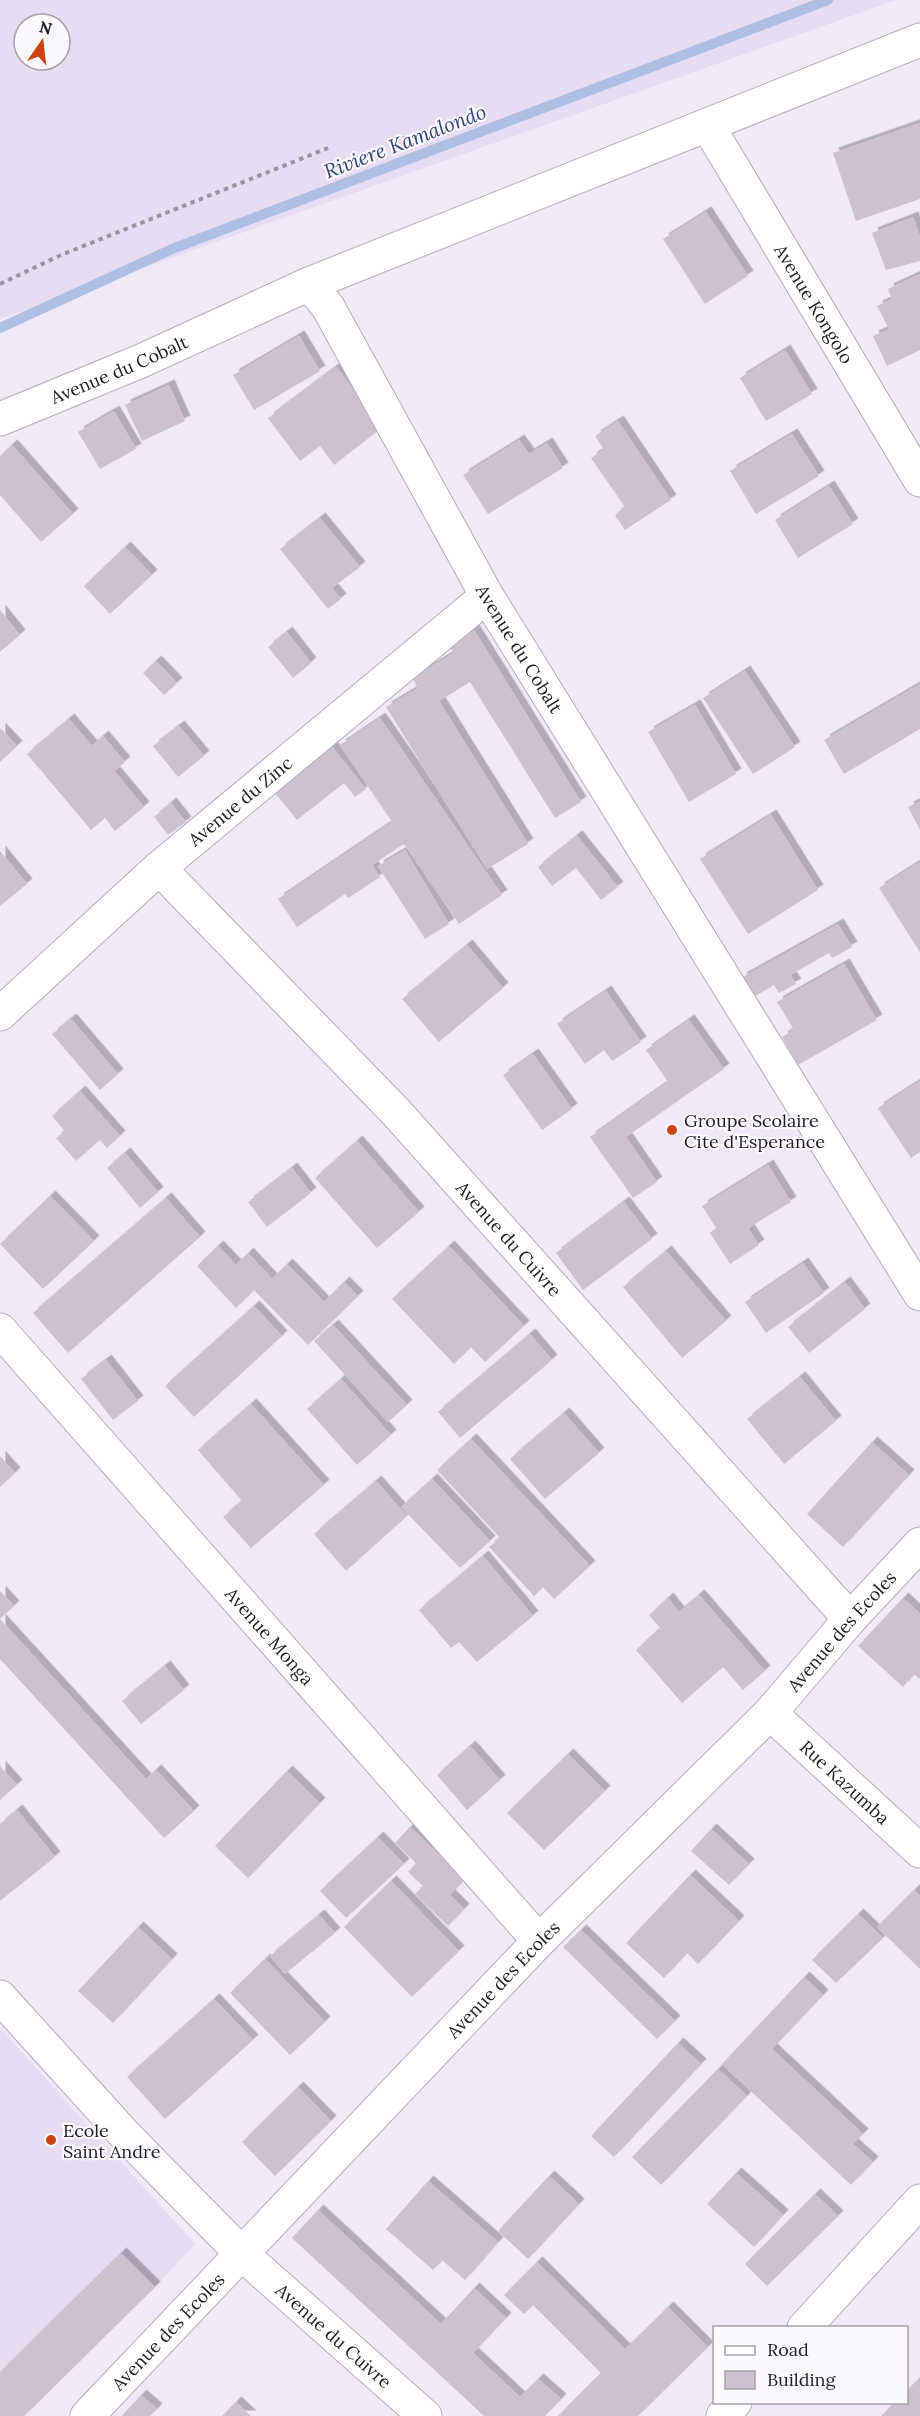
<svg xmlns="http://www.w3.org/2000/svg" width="920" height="2416" font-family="Lora,serif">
<defs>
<filter id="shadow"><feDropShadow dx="5.5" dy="-5.5" stdDeviation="0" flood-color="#0004"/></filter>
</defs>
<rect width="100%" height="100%" fill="#f0e9fa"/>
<g fill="#e6dcf4" fill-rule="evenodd">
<path d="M0,0h896l-896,319zM24,24h36v36h-36z"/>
<polygon points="0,2028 195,2244 155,2287 24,2416 0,2416"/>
</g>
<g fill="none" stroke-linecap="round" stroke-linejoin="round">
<polyline stroke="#afbfe4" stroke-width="10" points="0,328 172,249 828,0"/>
</g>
<g fill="#cec1cf" filter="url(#shadow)">
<polygon points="920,123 920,199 856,221 833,153"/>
<polygon points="706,212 748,276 705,304 663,239"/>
<polygon points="913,217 920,237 920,261 886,270 872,233"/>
<polygon points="920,274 920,350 887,366 873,336 889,329 877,306 892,299 888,289"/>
<polygon points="299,336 320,371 254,410 233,375"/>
<polygon points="785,350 812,394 766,421 740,378"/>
<polygon points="336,367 383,427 334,465 320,446 300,461 268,418"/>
<polygon points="169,385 185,421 142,441 125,405"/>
<polygon points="114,411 136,449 100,469 78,432"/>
<polygon points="618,421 671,500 625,530 615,515 625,507 591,458 604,449 595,436"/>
<polygon points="792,434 819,476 756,514 730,471"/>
<polygon points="519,440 529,454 547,443 563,468 488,514 463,475"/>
<polygon points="12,445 73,514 41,542 0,495 0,456"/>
<polygon points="829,486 853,524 798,558 775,520"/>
<polygon points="320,518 360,567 332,588 341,599 328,609 280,549"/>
<polygon points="125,547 152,575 110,614 84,586"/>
<polygon points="0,610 20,635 0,652"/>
<polygon points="474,630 581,802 555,818 470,682 439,701 528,844 487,869 386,707 418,688 412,678 454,653 449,646"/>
<polygon points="287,632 311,663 293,678 268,647"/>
<polygon points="156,661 177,683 164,695 143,673"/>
<polygon points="745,671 795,747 753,774 703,698"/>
<polygon points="920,684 920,729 844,774 824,740"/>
<polygon points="695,705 736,774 689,802 648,732"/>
<polygon points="380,718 502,895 459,924 404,844 372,865 380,877 348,898 345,894 297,927 278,899 392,822 340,745"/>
<polygon points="69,719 92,746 103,736 125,762 114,771 144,807 115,831 105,818 91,830 27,754"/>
<polygon points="179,726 204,756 178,777 153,746"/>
<polygon points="0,728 17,746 0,762"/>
<polygon points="332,747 366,789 355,797 344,783 297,820 275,793"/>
<polygon points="920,801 920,830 908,807"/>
<polygon points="171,803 186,822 168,835 154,817"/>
<polygon points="771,815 818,890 748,934 700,859"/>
<polygon points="577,836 618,887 601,900 576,868 552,886 538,867"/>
<polygon points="405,850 449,924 425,939 378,866"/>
<polygon points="0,851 27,884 0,906"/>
<polygon points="920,862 920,952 879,888"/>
<polygon points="838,924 852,947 832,958 829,953 790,975 796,984 779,993 774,985 752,998 741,978"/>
<polygon points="467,945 503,988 439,1042 402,999"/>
<polygon points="844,964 877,1020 798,1065 782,1037 794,1030 777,1002"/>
<polygon points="606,991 641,1042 612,1061 604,1050 585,1064 557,1024"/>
<polygon points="71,1019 118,1074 100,1090 52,1034"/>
<polygon points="689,1020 724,1069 626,1137 657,1182 633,1198 590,1137 668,1082 646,1050"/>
<polygon points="533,1054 572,1109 542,1130 503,1075"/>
<polygon points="920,1081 920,1152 911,1158 878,1108"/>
<polygon points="80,1091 120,1136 107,1148 100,1140 76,1161 56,1138 65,1131 52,1116"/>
<polygon points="357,1141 419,1212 377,1248 315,1178"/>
<polygon points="125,1153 158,1192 140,1208 107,1168"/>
<polygon points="768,1165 791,1202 748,1228 759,1245 730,1264 710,1233 716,1228 702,1206"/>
<polygon points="292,1168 311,1193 267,1227 248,1202"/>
<polygon points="50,1196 94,1241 43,1289 0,1244"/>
<polygon points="166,1198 200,1237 68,1353 33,1313"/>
<polygon points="624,1202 652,1239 583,1290 556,1253"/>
<polygon points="218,1246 236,1265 248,1253 272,1279 287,1264 324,1302 344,1282 358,1296 308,1345 254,1290 236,1308 197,1266"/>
<polygon points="449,1246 524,1326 485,1362 471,1347 454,1364 392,1299"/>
<polygon points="666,1251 726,1321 682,1358 623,1287"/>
<polygon points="803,1263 824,1293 766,1333 745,1302"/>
<polygon points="845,1282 865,1309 809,1353 788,1327"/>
<polygon points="254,1306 282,1336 194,1417 165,1386"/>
<polygon points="333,1325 407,1405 388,1422 314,1341"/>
<polygon points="530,1334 552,1360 460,1438 438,1412"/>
<polygon points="106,1360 138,1401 113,1420 81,1379"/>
<polygon points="800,1377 836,1421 784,1464 747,1419"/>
<polygon points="341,1379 391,1435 357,1465 307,1409"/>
<polygon points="251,1404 324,1485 251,1548 223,1517 242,1501 198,1450"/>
<polygon points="564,1413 599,1453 545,1499 510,1459"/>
<polygon points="471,1439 590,1566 554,1599 543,1587 534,1596 489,1547 500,1538 437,1470"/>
<polygon points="872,1442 909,1475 843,1547 807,1514"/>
<polygon points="0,1456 15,1473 0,1487"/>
<polygon points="432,1479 490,1541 460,1568 401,1507"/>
<polygon points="376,1481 407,1516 346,1571 314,1534"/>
<polygon points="483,1556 533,1616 477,1662 459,1642 451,1648 419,1610"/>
<polygon points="0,1591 14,1606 0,1619"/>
<polygon points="699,1595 765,1671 743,1690 723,1667 682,1703 636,1650 660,1628 649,1615 668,1598 679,1612"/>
<polygon points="903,1598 920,1614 920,1679 914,1674 903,1687 858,1646"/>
<polygon points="0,1619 146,1779 156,1770 194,1811 164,1838 0,1659"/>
<polygon points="165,1666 184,1690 141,1724 122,1701"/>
<polygon points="470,1746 500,1780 467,1810 437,1775"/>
<polygon points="568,1754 605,1791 544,1850 507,1813"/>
<polygon points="0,1766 17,1785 0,1800"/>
<polygon points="287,1771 320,1803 248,1878 215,1846"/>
<polygon points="17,1810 55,1857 0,1901 0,1824"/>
<polygon points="410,1827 465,1879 450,1895 464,1909 448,1926 415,1894 423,1886 408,1872 416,1863 395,1843"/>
<polygon points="711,1829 749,1864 729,1885 691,1851"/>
<polygon points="378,1837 404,1864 346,1918 320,1891"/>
<polygon points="690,1875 739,1921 698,1964 687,1953 664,1978 626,1943"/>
<polygon points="391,1881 459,1951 412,1997 344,1927"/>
<polygon points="914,1890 920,1896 920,1969 877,1927"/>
<polygon points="858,1914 883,1938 836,1983 812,1960"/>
<polygon points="319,1915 335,1933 285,1974 270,1956"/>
<polygon points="138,1927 172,1959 113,2023 78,1991"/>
<polygon points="581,1930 675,2021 657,2039 563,1947"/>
<polygon points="265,1959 325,2022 290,2055 230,1993"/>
<polygon points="804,1977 823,1995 772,2049 863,2134 853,2144 873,2162 851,2185 722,2064"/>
<polygon points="214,1999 253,2040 165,2119 127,2077"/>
<polygon points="678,2043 701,2064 614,2157 591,2136"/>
<polygon points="718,2069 747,2096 661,2185 632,2157"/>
<polygon points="298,2087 331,2121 275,2176 242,2142"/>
<polygon points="736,2173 783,2215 754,2247 707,2204"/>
<polygon points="549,2176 579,2204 528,2259 498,2231"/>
<polygon points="428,2181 498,2242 465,2280 442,2260 433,2270 386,2229"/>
<polygon points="815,2194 838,2216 767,2286 745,2264"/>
<polygon points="318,2210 441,2324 474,2288 506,2318 473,2353 520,2397 538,2379 561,2399 545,2416 484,2416 292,2238"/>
<polygon points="121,2253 155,2287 24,2416 0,2416 0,2372"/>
<polygon points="537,2262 625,2349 668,2307 708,2347 638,2416 558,2416 601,2373 533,2305 524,2314 504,2295"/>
<polygon points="919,2379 920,2416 881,2416 895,2402 906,2402 906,2391"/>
<polygon points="141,2395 157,2409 150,2416 122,2416"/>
<polygon points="236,2402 251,2416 222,2416"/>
</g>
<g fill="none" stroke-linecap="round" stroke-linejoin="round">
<defs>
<g id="minor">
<path id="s1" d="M708,126l212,354"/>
<polyline points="309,284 920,40"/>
<path id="s2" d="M0,419l141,-58 168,-77 19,23 159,289 433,698"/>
<path id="s3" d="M159,868l236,243 455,508"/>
<path id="s4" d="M0,1014l159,-146 328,-272"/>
<path id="s5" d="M0,1330l539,611"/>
<path id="s6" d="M770,1713l150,138"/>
<path id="s7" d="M0,1997l126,139 117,119 182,161"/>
<path id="s8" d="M87,2416l452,-475 231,-228 80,-94 70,-75"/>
</g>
<g id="tertiary">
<polyline points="804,2328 920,2201"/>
<polyline points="723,2416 735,2402"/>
</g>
</defs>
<use href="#minor" stroke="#b3adbd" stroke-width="35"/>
<use href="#tertiary" stroke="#b3adbd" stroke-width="35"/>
<polyline stroke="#9994a0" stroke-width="4" stroke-dasharray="4.5 4.5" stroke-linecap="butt" points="0,284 61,255 328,148"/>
<use href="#minor" stroke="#fff" stroke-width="33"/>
<use href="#tertiary" stroke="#fff" stroke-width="33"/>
</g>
<g fill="#cb440d" stroke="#fbf9fd" stroke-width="2">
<circle cx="672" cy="1130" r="6"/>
<circle cx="51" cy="2140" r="6"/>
</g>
<g text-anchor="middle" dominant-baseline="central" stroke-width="4.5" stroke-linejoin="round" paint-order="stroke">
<g font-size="18" fill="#211f25" stroke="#fbf9fd">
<text stroke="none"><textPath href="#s1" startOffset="207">Avenue Kongolo</textPath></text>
<text stroke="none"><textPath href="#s2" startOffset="129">Avenue du Cobalt</textPath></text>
<text stroke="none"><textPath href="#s2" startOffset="759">Avenue du Cobalt</textPath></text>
<text stroke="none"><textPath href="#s4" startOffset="321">Avenue du Zinc</textPath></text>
<text stroke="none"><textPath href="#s3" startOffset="510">Avenue du Cuivre</textPath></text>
<text stroke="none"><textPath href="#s8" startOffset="1089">Avenue des Ecoles</textPath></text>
<text stroke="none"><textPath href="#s5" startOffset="408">Avenue Monga</textPath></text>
<text stroke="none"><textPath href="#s6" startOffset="102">Rue Kazumba</textPath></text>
<text stroke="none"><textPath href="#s8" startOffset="603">Avenue des Ecoles</textPath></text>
<text stroke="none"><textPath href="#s8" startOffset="117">Avenue des Ecoles</textPath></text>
<text stroke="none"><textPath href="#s7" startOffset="476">Avenue du Cuivre</textPath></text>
</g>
<g font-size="18" fill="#211f25" stroke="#fbf9fd" text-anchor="start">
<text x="684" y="1120">Groupe Scolaire<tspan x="684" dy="21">Cite d'Esperance</tspan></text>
<text x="63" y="2130">Ecole<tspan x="63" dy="21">Saint Andre</tspan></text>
</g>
<g font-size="20" font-style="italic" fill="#334575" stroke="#fbf9fd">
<text transform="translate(405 141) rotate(-21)">Riviere Kamalondo</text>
</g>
</g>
<rect x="713" y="2326" width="195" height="78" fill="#fbf9fd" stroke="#a4a2a7" stroke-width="1.5"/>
<rect x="725" y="2346" width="30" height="9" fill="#ffffff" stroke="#a4a2a7" stroke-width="1.5"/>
<text x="767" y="2356" font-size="18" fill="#211f25">Road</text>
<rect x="725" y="2371" width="30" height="18" fill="#cec1cf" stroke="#a4a2a7" stroke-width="1.5"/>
<text x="767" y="2386" font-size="18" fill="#211f25">Building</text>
<g transform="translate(42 42) rotate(14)"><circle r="28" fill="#fbf9fd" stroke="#a4a2a7" stroke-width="1.5"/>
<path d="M0-4.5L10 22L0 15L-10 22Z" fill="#cb440d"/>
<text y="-9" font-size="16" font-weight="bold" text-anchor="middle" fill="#211f25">N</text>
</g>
</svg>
